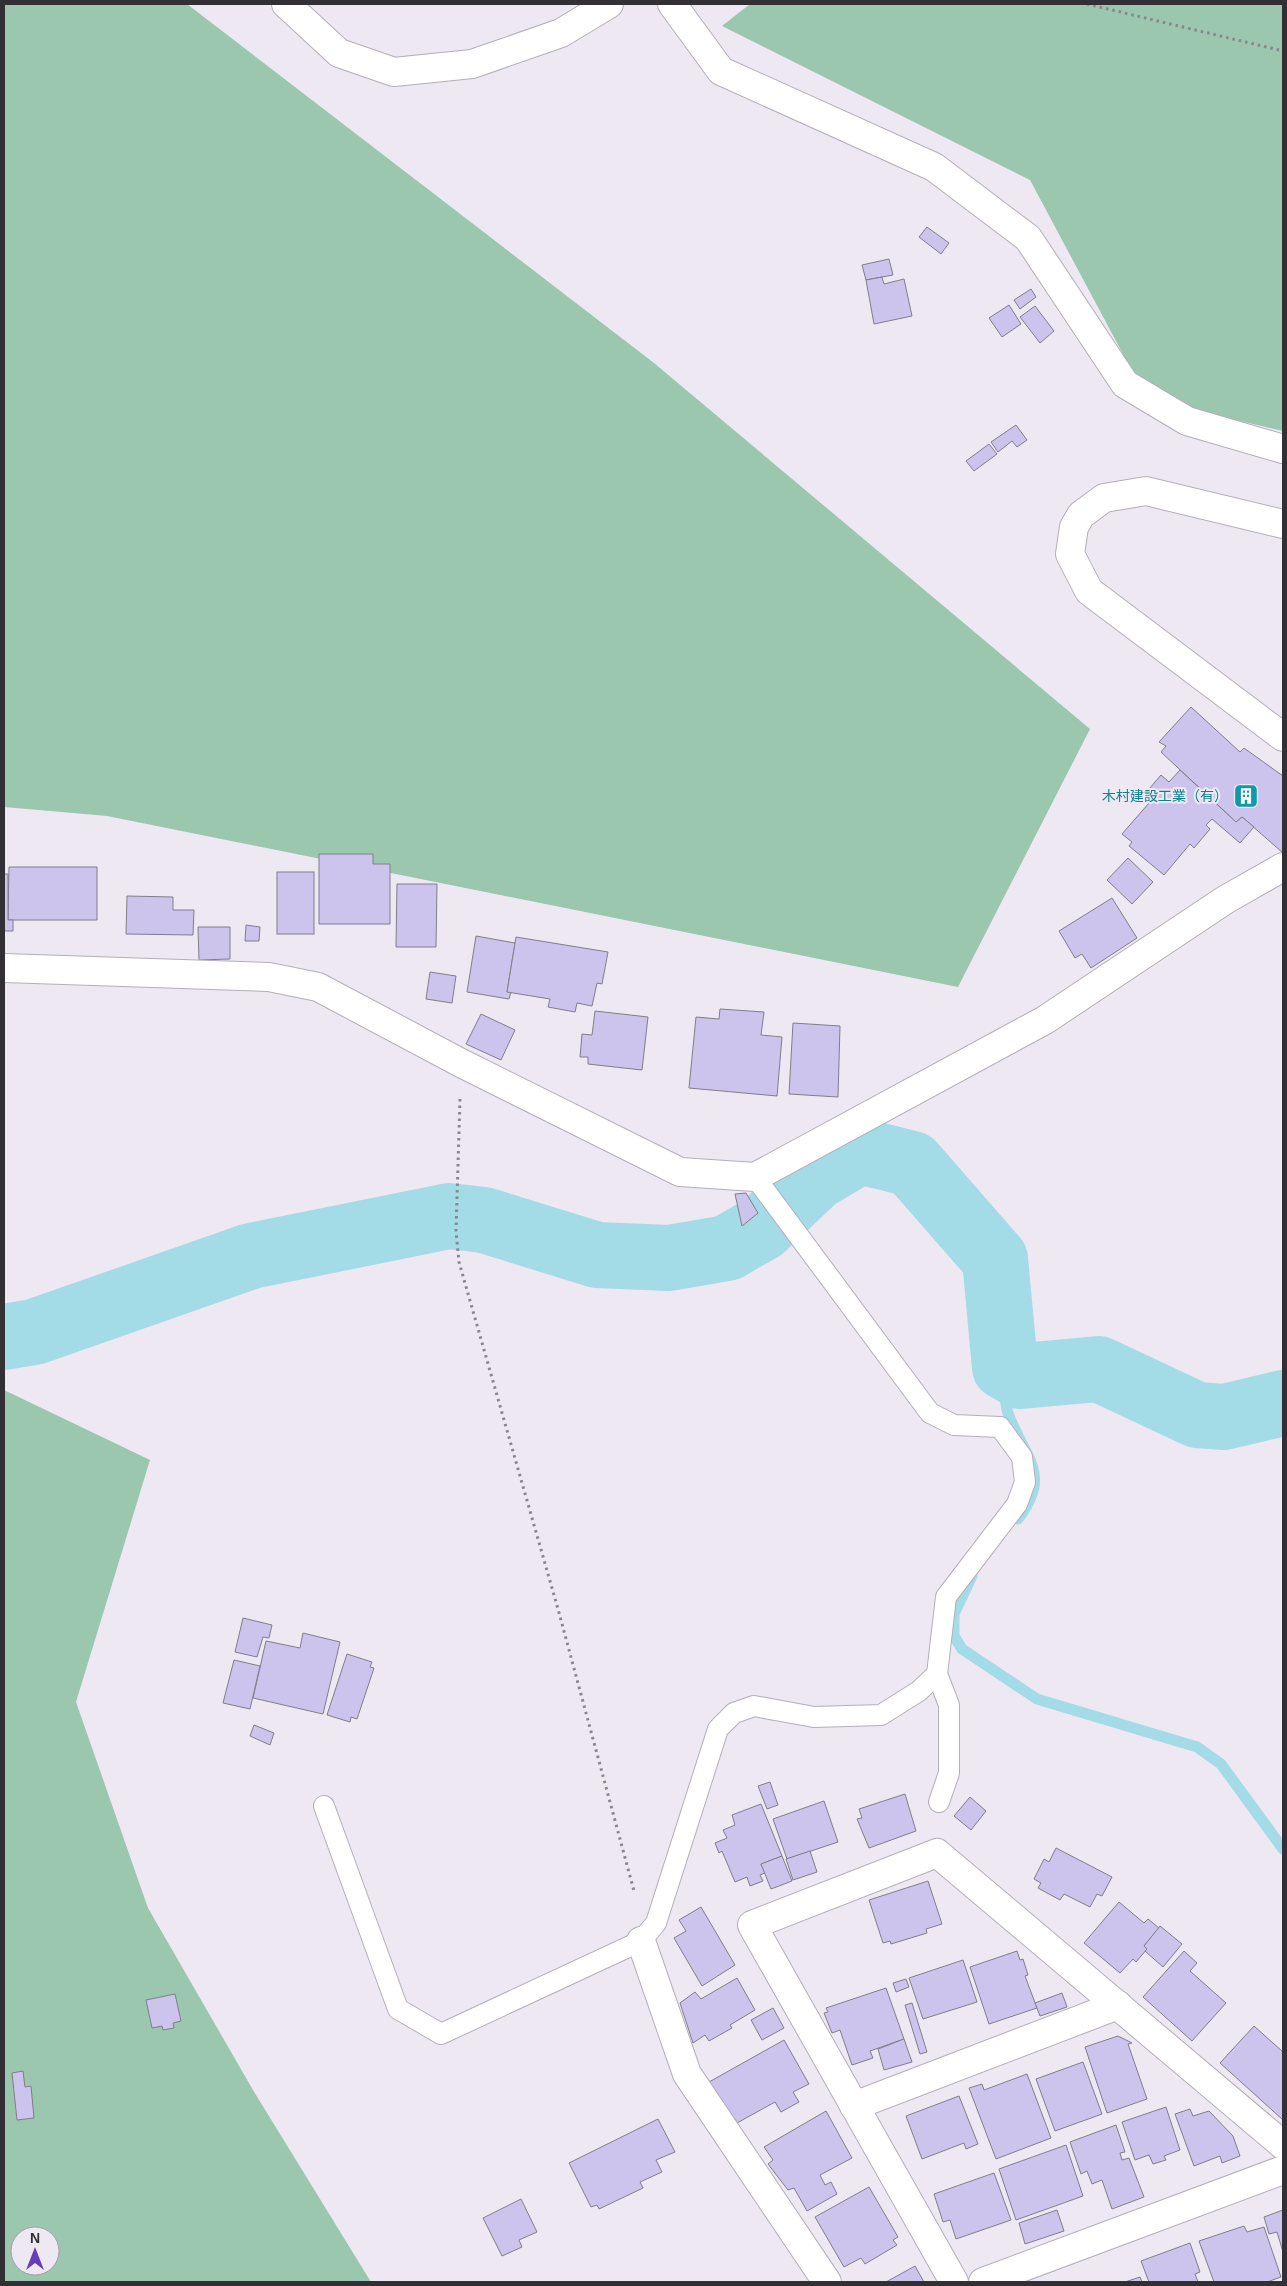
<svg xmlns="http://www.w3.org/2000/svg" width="1287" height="2286" font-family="Helvetica,'Noto Sans JP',sans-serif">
<rect width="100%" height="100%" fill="#eee8f3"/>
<g fill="#9ac7ae" fill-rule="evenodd">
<polygon points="4,4 187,4 654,363 1090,729 958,987 107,816 4,807"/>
<polygon points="750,4 1283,4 1283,431 1147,399 1030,180 722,26"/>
<path d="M4,1390l146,70 -74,242 72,206 105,182 118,192h-367zM20,2236h30v30h-30z"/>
</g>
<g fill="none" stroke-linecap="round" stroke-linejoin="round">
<g stroke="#a3dbe7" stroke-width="11">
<path d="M1005,1367c1,14 -2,33 3,46 16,45 45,60 10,106"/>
<polyline points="972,1576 954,1614 954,1636 962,1649 1037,1699 1197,1747 1221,1764 1283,1849"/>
</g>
<polyline stroke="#a3dbe7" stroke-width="66" points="4,1337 34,1332 251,1256 449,1216 484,1220 597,1255 669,1258 727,1248 762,1228 816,1177 860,1151 912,1164 995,1259 1005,1367 1021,1376 1099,1369 1197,1415 1224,1417 1283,1403"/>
</g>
<g fill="#cdc4ee" stroke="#807e88">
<polygon points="927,227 949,243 941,254 919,237"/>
<polygon points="889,259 893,275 866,280 862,265"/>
<polygon points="882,277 884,284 904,279 912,316 874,324 866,280"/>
<polygon points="1031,289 1036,297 1020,309 1014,300"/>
<polygon points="1009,305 1021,324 1002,337 989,318"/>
<polygon points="1035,306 1054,331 1040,343 1020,317"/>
<polygon points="1016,425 1027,440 1017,447 1012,441 998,452 991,442"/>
<polygon points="989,444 997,454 974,471 966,461"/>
<polygon points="1191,707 1240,752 1244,748 1283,776 1283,853 1242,817 1236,822 1161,752 1166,746 1159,742"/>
<polygon points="1180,770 1236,822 1242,817 1254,827 1240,843 1212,819 1206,825 1210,829 1194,848 1190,844 1164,875 1129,846 1132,842 1122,834 1149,803 1142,797 1161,775 1169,782"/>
<polygon points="319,854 373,854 373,864 390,864 390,924 319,924"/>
<polygon points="1128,858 1153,882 1132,904 1107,880"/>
<polygon points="9,867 97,867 97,920 8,920"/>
<rect x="277" y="872" width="37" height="62"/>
<polygon points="4,874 8,874 8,920 13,920 13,931 4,931"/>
<polygon points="397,884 437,884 436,947 396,947"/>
<polygon points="127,896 173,897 173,910 194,910 193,935 126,934"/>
<polygon points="1112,898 1137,938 1091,968 1082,954 1075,958 1059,931"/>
<polygon points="246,925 260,927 259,941 245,941"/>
<polygon points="198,927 230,927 230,959 199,960"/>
<polygon points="476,936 515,943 507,992 511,992 509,999 467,992"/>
<polygon points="516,937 608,952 602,984 597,983 592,1006 577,1003 575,1012 548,1007 550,999 507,992"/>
<polygon points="430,972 456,976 452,1003 426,999"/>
<polygon points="720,1009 764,1012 761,1035 782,1037 777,1096 689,1088 696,1017 719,1019"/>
<polygon points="595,1011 648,1017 642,1070 588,1064 588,1057 580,1057 582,1034 592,1035"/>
<polygon points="481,1014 515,1030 501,1060 466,1044"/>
<polygon points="793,1023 840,1026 838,1097 789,1094"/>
<polygon points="746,1193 758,1213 742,1226 735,1194"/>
<polygon points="243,1618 272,1625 269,1638 263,1637 257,1657 235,1652"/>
<polygon points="303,1633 340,1642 323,1714 253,1698 266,1641 300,1648"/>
<polygon points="347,1654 372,1662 370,1667 374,1668 357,1719 351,1717 350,1722 327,1715"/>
<polygon points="234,1660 260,1666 250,1709 223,1703"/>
<polygon points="254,1725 274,1733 270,1745 250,1736"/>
<polygon points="770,1782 778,1805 767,1809 758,1786"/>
<polygon points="905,1794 916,1831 869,1848 857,1819 862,1818 859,1809"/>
<polygon points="970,1797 986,1811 971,1830 954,1816"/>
<polygon points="824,1801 838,1842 787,1859 773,1819"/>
<polygon points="761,1804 782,1856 761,1864 765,1873 760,1875 763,1881 750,1886 747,1877 735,1882 722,1851 719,1853 715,1843 727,1838 723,1830 735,1825 732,1815"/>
<polygon points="1056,1848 1112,1877 1102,1896 1097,1894 1090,1907 1064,1894 1060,1900 1038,1888 1041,1883 1034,1879 1044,1859 1049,1862"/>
<polygon points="810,1851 817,1872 793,1880 786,1859"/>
<polygon points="782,1856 792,1881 771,1889 761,1864"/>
<polygon points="928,1881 942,1924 926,1929 927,1933 891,1944 890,1941 883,1943 869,1900"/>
<polygon points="1119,1902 1144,1923 1148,1919 1159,1928 1144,1946 1147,1949 1136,1962 1133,1959 1120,1973 1084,1943"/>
<polygon points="701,1907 735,1965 702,1986 674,1938 686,1931 679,1920"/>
<polygon points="1160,1926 1182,1944 1163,1967 1145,1951 1147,1949 1144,1946"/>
<polygon points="1017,1951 1020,1960 1023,1959 1028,1975 1025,1976 1037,2008 989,2024 970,1967"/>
<polygon points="1184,1951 1197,1963 1190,1971 1226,2003 1192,2041 1143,1997"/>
<polygon points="963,1960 977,2002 923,2019 909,1978"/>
<polygon points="737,1978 755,2010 730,2025 732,2028 709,2041 705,2035 693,2043 680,2003 695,1992 701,1999"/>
<polygon points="906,1979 909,1987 896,1992 893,1983"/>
<polygon points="886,1988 904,2039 870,2051 873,2058 852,2065 840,2030 832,2033 824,2013 828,2012 826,2008"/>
<polygon points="1062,1993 1067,2007 1040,2016 1035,2003"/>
<polygon points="175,1994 181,2021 173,2023 174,2028 163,2030 162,2026 152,2028 146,2000"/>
<polygon points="912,2003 927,2052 920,2054 905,2005"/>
<polygon points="773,2008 784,2028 762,2040 751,2020"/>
<polygon points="1254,2026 1283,2052 1283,2120 1220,2063"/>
<polygon points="1118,2036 1132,2043 1128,2044 1147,2099 1107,2113 1085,2047"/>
<polygon points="904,2039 912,2062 884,2070 878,2049"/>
<polygon points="784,2040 809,2084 793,2092 799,2102 781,2112 775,2102 737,2123 735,2119 731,2122 709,2082"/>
<polygon points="1083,2062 1102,2114 1055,2131 1036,2079"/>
<polygon points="23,2071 25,2087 31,2086 34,2118 17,2120 12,2073"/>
<polygon points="1027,2074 1051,2138 996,2159 969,2088 982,2084 984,2090"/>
<polygon points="959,2096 978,2144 966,2149 964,2143 922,2159 906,2116"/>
<polygon points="1166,2107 1180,2150 1164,2156 1166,2160 1153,2164 1149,2155 1135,2160 1122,2122"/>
<polygon points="1190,2109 1193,2116 1209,2111 1233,2136 1240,2156 1222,2163 1220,2156 1194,2166 1175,2114"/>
<polygon points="826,2111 852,2158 820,2175 825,2185 831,2182 837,2194 807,2211 794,2188 788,2190 768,2164 773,2160 764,2147"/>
<polygon points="658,2119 675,2152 656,2160 662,2172 640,2182 643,2188 599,2209 597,2205 591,2207 569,2163"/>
<polygon points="1116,2125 1125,2152 1120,2153 1122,2160 1129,2158 1144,2197 1112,2209 1102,2180 1092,2184 1087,2171 1081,2174 1070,2142"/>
<polygon points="1066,2145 1083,2196 1016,2220 999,2169"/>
<polygon points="994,2173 1011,2220 956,2239 950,2220 943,2222 934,2194"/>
<polygon points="869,2187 898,2237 893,2240 897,2245 865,2264 861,2258 844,2267 815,2217"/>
<polygon points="521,2199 537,2232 519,2240 522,2247 502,2256 483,2218"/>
<polygon points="1057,2210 1064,2231 1025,2244 1019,2223"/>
<polygon points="1283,2210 1283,2252 1277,2232 1269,2234 1264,2217"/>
<polygon points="1244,2226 1247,2232 1264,2227 1281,2277 1267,2282 1214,2282 1199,2241"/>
<polygon points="1190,2243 1200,2272 1195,2274 1198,2282 1149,2282 1141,2261"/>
<polygon points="915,2266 924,2282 886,2282"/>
<polygon points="1140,2277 1142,2282 1125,2282"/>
</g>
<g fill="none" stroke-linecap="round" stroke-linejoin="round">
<defs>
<g id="service">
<polyline points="937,1674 949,1705 949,1773 939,1802"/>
<polyline points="324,1806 398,2009 441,2034 641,1941 656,1923 718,1729 734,1713 754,1706 814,1717 881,1715 919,1691 937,1674 946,1597 1017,1504 1025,1482 1022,1457 1000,1427 954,1425 930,1413 755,1177"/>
</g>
<g id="minor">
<polyline points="286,4 339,53 394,72 472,64 561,33 609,4"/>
<polyline points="672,4 721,71 934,167 1028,238 1125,384 1187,421 1283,449"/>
<polyline points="1283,524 1146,491 1104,498 1081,515 1074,527 1070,554 1089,591 1283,737"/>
<polyline points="4,968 269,977 318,987 461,1063 680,1172 755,1177 1045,1020 1225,900 1283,867"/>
<polyline points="641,1941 687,2074 827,2282"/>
<polyline points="854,2106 1118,2005"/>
<polyline points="954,2282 752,1925 937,1853 1283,2145"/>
<polyline points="983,2282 1283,2170"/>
</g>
</defs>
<use href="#service" stroke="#b4aeb9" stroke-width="22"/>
<use href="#minor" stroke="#b4aeb9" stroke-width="30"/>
<g stroke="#89868d" stroke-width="3" stroke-dasharray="2.5 4" stroke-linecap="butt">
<polyline points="1087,4 1283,51"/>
<polyline points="460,1099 456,1231 459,1262 558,1609 634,1891"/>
</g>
<use href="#service" stroke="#fff" stroke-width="20"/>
<use href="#minor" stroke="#fff" stroke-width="28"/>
</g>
<defs>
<symbol id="building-square" viewBox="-11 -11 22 22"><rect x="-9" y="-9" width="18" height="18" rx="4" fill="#0f9aa8" stroke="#eee8f3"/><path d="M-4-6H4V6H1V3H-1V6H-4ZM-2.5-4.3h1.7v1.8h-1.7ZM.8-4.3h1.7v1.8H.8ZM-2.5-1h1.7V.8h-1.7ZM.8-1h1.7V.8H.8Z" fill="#fff"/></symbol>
</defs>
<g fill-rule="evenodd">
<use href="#building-square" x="1232" y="782" width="28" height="28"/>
</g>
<g text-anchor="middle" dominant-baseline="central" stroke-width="4" stroke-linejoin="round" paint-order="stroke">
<g font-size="14" fill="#0d838f" stroke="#eee8f3" text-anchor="end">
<text x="1228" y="796">木村建設工業（有）</text>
</g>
</g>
<rect width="1287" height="2286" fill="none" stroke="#323034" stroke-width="10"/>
<g transform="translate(35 2251)"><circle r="24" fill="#eee8f3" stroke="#a39ea7"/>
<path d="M0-4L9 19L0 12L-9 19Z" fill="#683eb6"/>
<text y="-8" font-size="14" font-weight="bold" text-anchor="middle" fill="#323034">N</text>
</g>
</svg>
